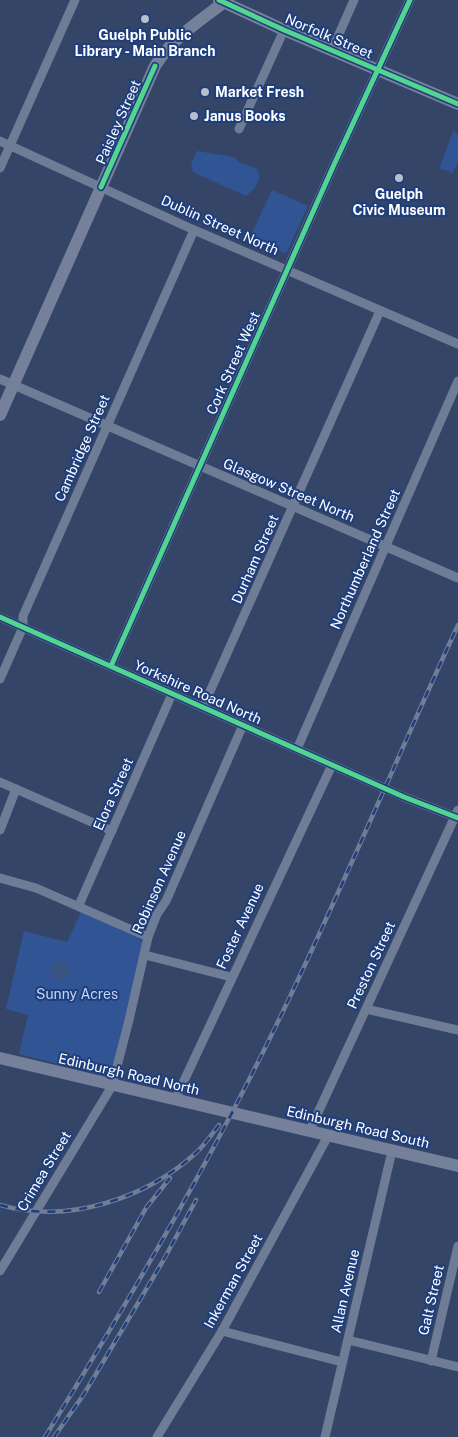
<svg xmlns="http://www.w3.org/2000/svg" width="458" height="1437" font-family="'Public Sans',sans-serif">
<rect width="100%" height="100%" fill="#344567"/>
<g fill="#315495">
<polygon points="453,131 458,134 458,162 452,174 447,170 439,169"/>
<polygon points="197,151 234,157 240,163 256,168 260,177 258,181 255,188 246,196 193,172 191,164"/>
<polygon points="272,190 308,206 286,254 250,237"/>
<polygon points="81,912 137,937 142,941 143,946 110,1077 19,1054 28,1015 6,1009 24,931 67,942"/>
</g>
<circle fill="#3b5380" cx="60" cy="971" r="9"/>
<g fill="none" stroke-linecap="round" stroke-linejoin="round">
<g stroke="#6f7c96" stroke-width="9">
<polyline points="332,50 354,0"/>
<polyline points="239,129 284,30"/>
<polyline points="0,141 194,230 458,344"/>
<polyline points="0,168 75,0"/>
<polyline points="0,379 458,578"/>
<polyline points="0,617 404,797 458,818"/>
<polyline points="111,666 332,169 410,0"/>
<polyline points="0,679 23,627 23,616 194,230"/>
<polyline points="203,707 380,311"/>
<polyline points="297,749 458,381"/>
<polyline points="0,782 112,831"/>
<polyline points="0,830 16,789"/>
<polyline points="0,878 36,888 148,937"/>
<polyline points="79,905 172,694"/>
<polyline points="145,955 231,977"/>
<polyline points="366,1009 458,1030"/>
<polyline points="175,1100 332,765"/>
<polyline points="309,1132 458,810"/>
<polyline points="0,1271 112,1086 129,1020 148,937 157,914 166,901 243,725"/>
<polyline points="222,1331 342,1362"/>
<polyline points="348,1340 458,1367"/>
<polyline points="431,1361 458,1246"/>
<polyline points="157,1437 222,1331 328,1136"/>
<polyline points="325,1437 392,1151"/>
</g>
<g stroke="#75819a" stroke-width="12">
<polyline points="219,0 284,30 458,104"/>
<path d="M0,415l155,-349c17,-28 44,-44 69,-64"/>
<polyline points="0,1058 458,1166"/>
</g>
<defs>
<g id="rail">
<path d="M0,1205c68,20 147,-7 197,-53 8,-8 15,-18 22,-27"/>
<polyline points="99,1292 146,1208 170,1178"/>
<path d="M45,1437c86,-140 170,-283 241,-432 60,-125 114,-254 172,-380"/>
<polyline points="54,1437 84,1394 163,1261 196,1200"/>
</g>
</defs>
<use href="#rail" stroke="#707d96" stroke-width="4.5"/>
<use href="#rail" stroke="#1e3e7d" stroke-width="2.5" stroke-dasharray="8" stroke-linecap="butt"/>
<defs>
<g id="cycleway">
<polyline points="219,0 284,30 458,104"/>
<polyline points="101,187 155,66"/>
<polyline points="0,617 404,797 458,818"/>
<polyline points="111,666 332,169 410,0"/>
</g>
</defs>
<use href="#cycleway" stroke="#1e3e7d" stroke-width="8"/>
<use href="#cycleway" stroke="#53d58f" stroke-width="5"/>
</g>
<g fill="#b8beca" stroke="#1e3e7d" stroke-width="2">
<circle cx="145" cy="19" r="5"/>
<circle cx="205" cy="92" r="5"/>
<circle cx="194" cy="116" r="5"/>
<circle cx="399" cy="178" r="5"/>
</g>
<g text-anchor="middle" dominant-baseline="central" stroke-width="4" stroke-linejoin="round" paint-order="stroke">
<g font-size="14" font-weight="bold" fill="#fff" stroke="#1e3e7d">
<text x="145" y="35">Guelph Public<tspan x="145" dy="16">Library - Main Branch</tspan></text>
<text x="215" y="92" text-anchor="start">Market Fresh</text>
<text x="204" y="116" text-anchor="start">Janus Books</text>
<text x="399" y="194">Guelph<tspan x="399" dy="16">Civic Museum</tspan></text>
</g>
<g font-size="14" fill="#fff" stroke="#1e3e7d">
<text transform="translate(329 36) rotate(23)">Norfolk Street</text>
<text transform="translate(118 122) rotate(-66)">Paisley Street</text>
<text transform="translate(220 225) rotate(24)">Dublin Street North</text>
<text transform="translate(233 363) rotate(-66)">Cork Street West</text>
<text transform="translate(82 448) rotate(-66)">Cambridge Street</text>
<text transform="translate(289 490) rotate(23)">Glasgow Street North</text>
<text transform="translate(255 559) rotate(-66)">Durham Street</text>
<text transform="translate(365 559) rotate(-66)">Northumberland Street</text>
<text transform="translate(198 692) rotate(24)">Yorkshire Road North</text>
<text transform="translate(113 794) rotate(-66)">Elora Street</text>
<text transform="translate(159 882) rotate(-66)">Robinson Avenue</text>
<text transform="translate(240 926) rotate(-65)">Foster Avenue</text>
<text transform="translate(371 965) rotate(-65)">Preston Street</text>
<text transform="translate(129 1074) rotate(13)">Edinburgh Road North</text>
<text transform="translate(358 1127) rotate(13)">Edinburgh Road South</text>
<text transform="translate(44 1171) rotate(-59)">Crimea Street</text>
<text transform="translate(233 1281) rotate(-61)">Inkerman Street</text>
<text transform="translate(345 1291) rotate(-77)">Allan Avenue</text>
<text transform="translate(431 1300) rotate(-77)">Galt Street</text>
</g>
<g font-size="14" fill="#c4d6f6" stroke="#1e3e7d">
<text x="77" y="994">Sunny Acres</text>
</g>
</g>
</svg>
